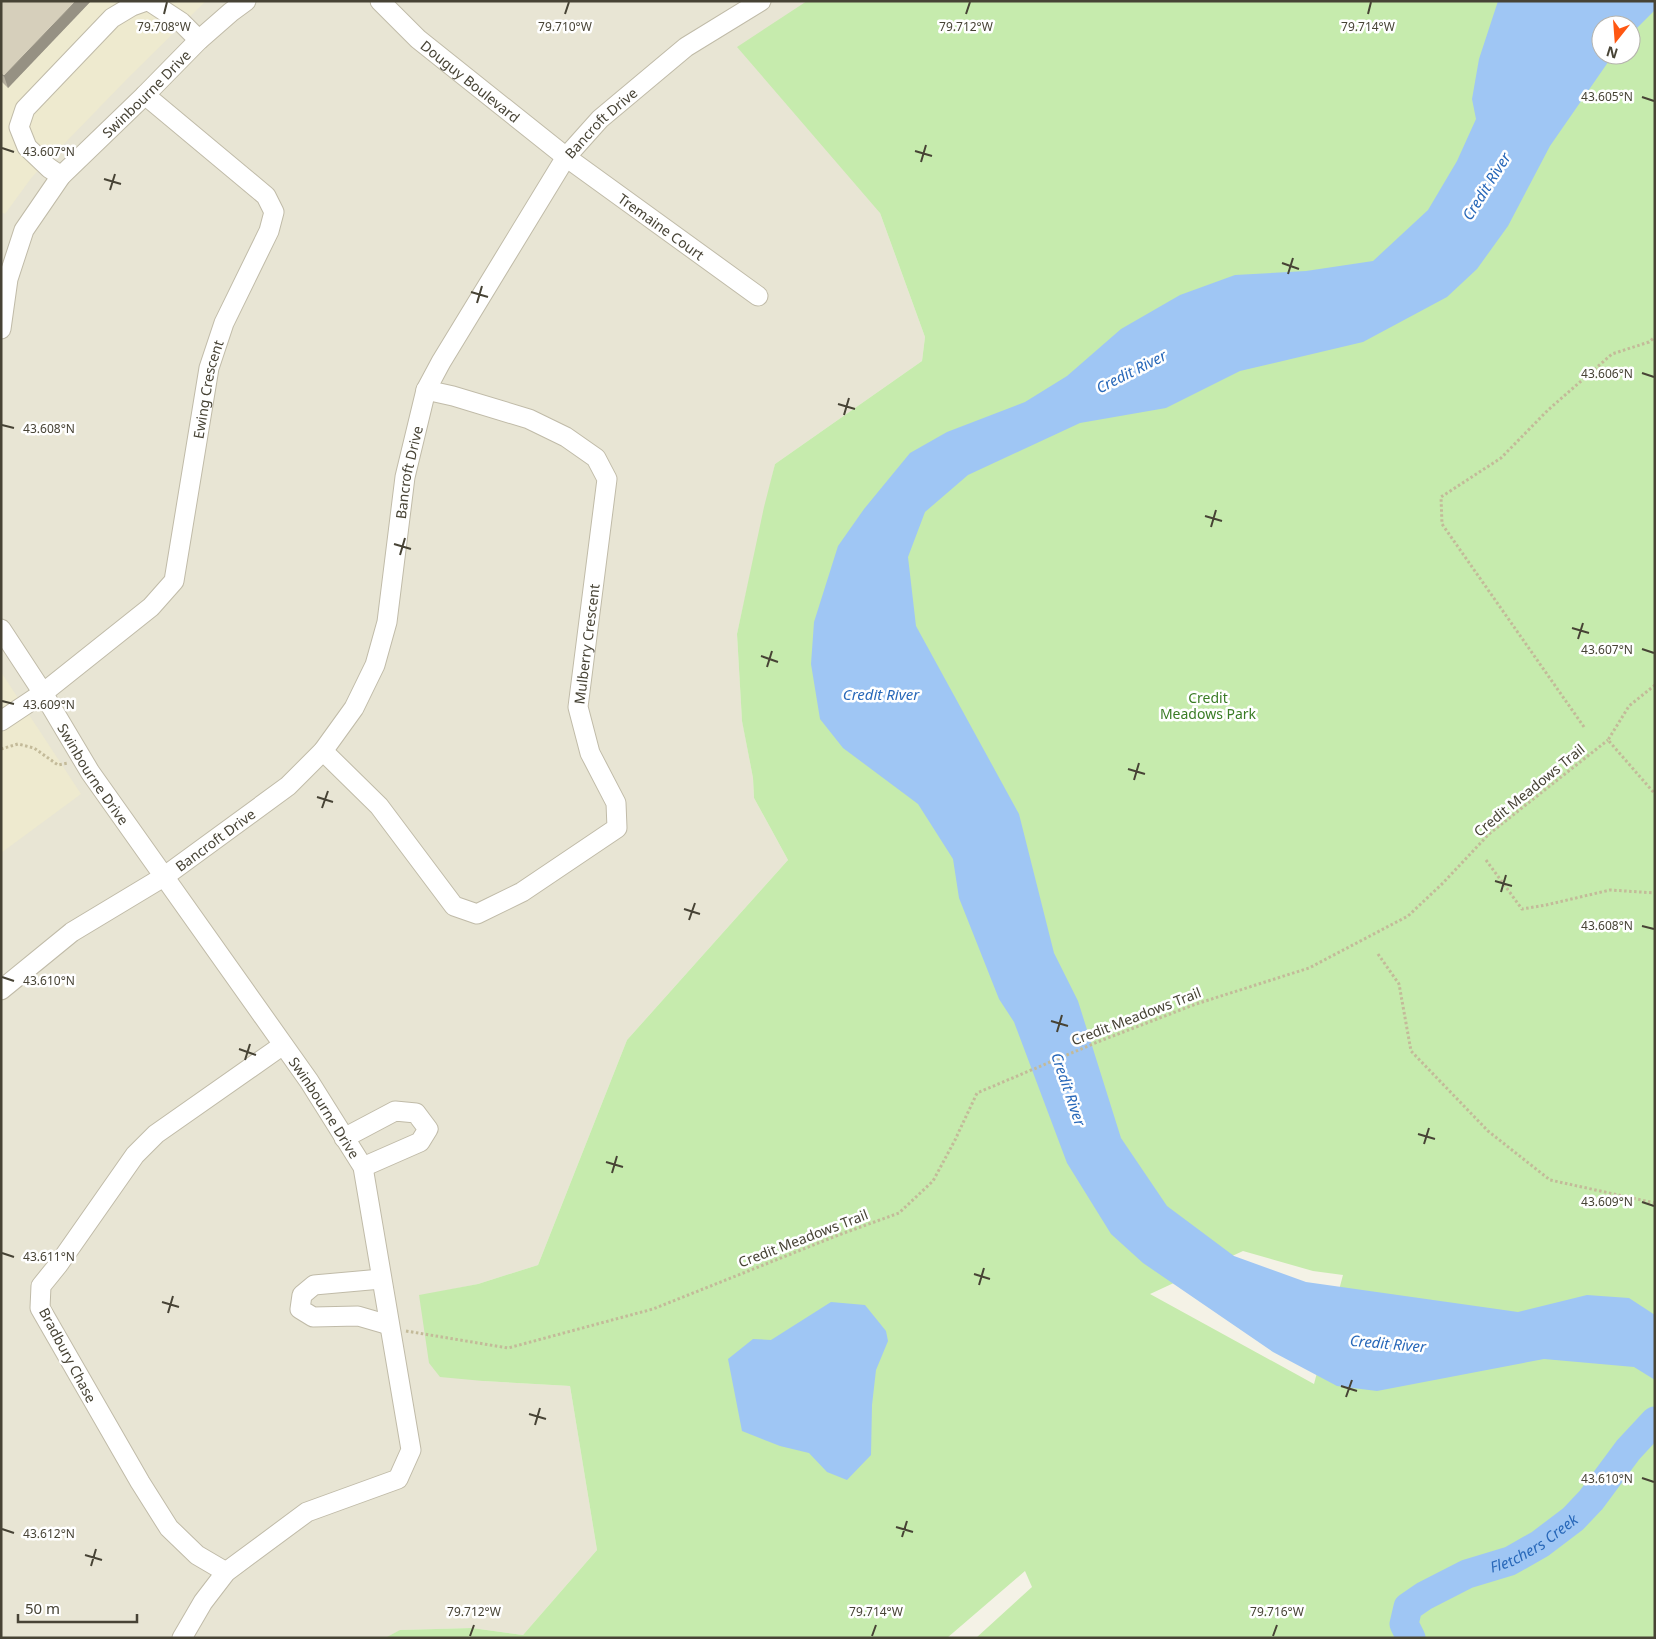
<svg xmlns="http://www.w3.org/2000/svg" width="1656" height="1639" font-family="'Noto Sans',sans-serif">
<rect width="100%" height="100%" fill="#f4f2e6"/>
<polygon fill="#e8e5d4" points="1,1 815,1 872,191 925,337 922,361 775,464 737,634 742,720 753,778 754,798 788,860 627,1040 538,1265 478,1284 419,1296 483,1381 570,1386 597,1550 523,1635 472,1628 401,1630 385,1638 1,1638"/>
<g fill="#eeeacf">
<polygon points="1,1 206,1 128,78 32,177 5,214 1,212"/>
<polygon points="1,672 81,794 1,853"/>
</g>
<path fill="#c6ebad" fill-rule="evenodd" d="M807,1h848v1637h-679l56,-51 -7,-16 -78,67h-562l15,-8 72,-2 51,7 74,-85 -27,-164 -87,-5 -43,-4 -11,-14 -10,-68 59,-11 60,-19 89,-225 161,-180 -34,-62 -1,-20 -11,-57 -5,-87 27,-127 11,-43 147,-103 3,-24 -45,-124 -143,-166zM1601,25h30v30h-30zM1243,1251l70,20 30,4 -29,109 -164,-90z"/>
<g fill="#9fc6f4">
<polygon points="1498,1 1655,1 1655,10 1631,34 1631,25 1601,25 1601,55 1613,55 1550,146 1508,226 1477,269 1447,297 1363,342 1240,371 1166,408 1080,423 968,475 925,512 908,557 916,626 1019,814 1054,953 1078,1001 1121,1138 1167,1206 1234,1256 1306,1282 1518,1312 1587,1295 1629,1298 1655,1315 1655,1380 1634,1367 1544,1359 1377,1391 1337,1386 1273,1352 1143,1263 1111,1234 1067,1163 1014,1022 999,999 959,898 953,859 918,804 843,748 820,719 811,664 814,622 838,546 864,509 910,453 947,432 1025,402 1067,376 1121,329 1180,295 1235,275 1306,271 1373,261 1428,210 1457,161 1476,119 1472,99 1479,59"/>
<polygon points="831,1302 865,1305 886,1331 888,1341 876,1370 872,1405 871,1455 847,1480 827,1472 809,1453 780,1446 742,1431 728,1359 753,1339 771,1340"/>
</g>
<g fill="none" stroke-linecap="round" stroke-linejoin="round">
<path stroke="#9fc6f4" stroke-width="29" id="s1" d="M1411,1638l-7,-14 4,-17 16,-11 43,-22 43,-13 30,-17 33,-25 18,-19 37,-50 27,-29"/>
<defs>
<g id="minor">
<polyline points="149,1 181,22 199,40"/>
<path id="s2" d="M380,1l38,38 148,118 192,139"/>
<polyline points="61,176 49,168 27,147 19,127 25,109 112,18 132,6 146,1"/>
<path id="s3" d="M1,329l7,-50 16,-49 37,-54 84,-81 54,-55 32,-28 15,-11"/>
<path id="s4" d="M1,629l42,64 47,79 219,309 54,86 48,283 -13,29 -91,33 -81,60 -23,30 -21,36"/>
<path id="s5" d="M1,721l42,-28 108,-86 23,-26 35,-213 15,-45 45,-92 5,-19 -8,-16 -121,-101"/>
<path id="s6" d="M323,751l56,55 75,100 23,8 45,-22 95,-64 -1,-25 -26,-50 -12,-46 29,-228 -11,-21 -30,-21 -37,-18 -76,-23 -27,-6"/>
<path id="s7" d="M1,990l71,-58 93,-56 123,-90 35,-35 31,-43 21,-43 12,-43 18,-145 21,-87 15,-28 125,-205 34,-38 86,-72 75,-46"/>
<polyline points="344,1138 395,1111 416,1113 428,1129 420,1142 363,1167"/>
<polyline points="381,1279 314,1285 302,1295 300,1309 313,1317 358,1316 389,1325"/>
<polyline points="226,1572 197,1555 169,1528 140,1482 40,1308 41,1286 58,1265 135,1155 156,1134 283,1045"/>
</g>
</defs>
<use href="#minor" stroke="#c0bba8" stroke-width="21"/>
<g stroke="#c3ba99" stroke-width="3" stroke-dasharray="2.5 2.5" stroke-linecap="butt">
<polyline points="1655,685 1629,706 1608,740 1655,794"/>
<polyline points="1584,727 1442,524 1441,497 1501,458 1548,410 1612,354 1649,342 1655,337"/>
<polyline points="1,749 18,744 34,748 58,765 68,763"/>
<polyline points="1486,860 1522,909 1546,905 1610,890 1655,893"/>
<polyline points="1378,954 1399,984 1411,1051 1488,1131 1550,1180 1655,1203"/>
<polyline points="406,1331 508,1348 653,1309 836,1236 899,1213 933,1181 955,1140 977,1093 1100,1041 1196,1004 1309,968 1408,916 1443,883 1489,834 1608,740"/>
</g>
<use href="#minor" stroke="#fff" stroke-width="19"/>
</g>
<polygon fill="#b8b2a1" points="1,1 91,1 8,88 1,81"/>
<polygon fill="#969183" points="76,1 91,1 8,88 4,76"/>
<polygon fill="#d6cfbb" stroke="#969183" points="1,1 76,1 4,76 1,74"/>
<path fill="none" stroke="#474335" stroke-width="2" d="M164,14l3,-12M565,14l4,-12M966,14l4,-12M1368,14l3,-12M1642,97l12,4M2,148l12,4M915,151l17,5M921,162l5,-17M104,179l17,5M110,190l5,-16M1282,263l17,6M1288,274l5,-16M471,292l17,5M477,303l5,-17M1642,373l12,4M838,404l17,5M844,415l5,-17M2,425l12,3M1205,516l17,5M1211,527l5,-17M394,544l17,5M400,555l5,-17M1572,628l17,5M1578,639l5,-16M1642,649l12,4M761,656l17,6M767,667l5,-16M2,701l12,3M1128,769l17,5M1134,780l5,-17M317,797l16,5M322,808l6,-17M1495,881l17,5M1501,892l5,-17M684,909l16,5M689,920l6,-17M1642,926l12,3M2,977l12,4M1051,1021l17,5M1057,1032l5,-17M239,1049l17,6M245,1060l5,-16M1418,1134l17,5M1424,1144l5,-16M606,1162l17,5M612,1173l5,-17M1642,1202l12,4M2,1253l12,4M974,1274l16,5M979,1285l5,-17M162,1302l17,5M168,1313l5,-17M1341,1386l16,5M1346,1397l6,-17M529,1414l17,5M535,1425l5,-17M1642,1478l12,4M896,1527l17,5M2,1529l12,4M902,1537l5,-16M85,1555l17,5M91,1566l5,-17M470,1636l4,-11M872,1636l4,-11M1273,1636l4,-11"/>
<g text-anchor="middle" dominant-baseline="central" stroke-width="5" stroke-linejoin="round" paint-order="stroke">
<g font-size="14" fill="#474335" stroke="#fff">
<text stroke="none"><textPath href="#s2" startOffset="121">Douguy Boulevard</textPath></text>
<text stroke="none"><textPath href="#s3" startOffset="286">Swinbourne Drive</textPath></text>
<text stroke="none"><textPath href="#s7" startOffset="1104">Bancroft Drive</textPath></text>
<text stroke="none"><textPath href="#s2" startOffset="361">Tremaine Court</textPath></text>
<text stroke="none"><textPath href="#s5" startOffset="418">Ewing Crescent</textPath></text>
<text stroke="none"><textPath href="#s7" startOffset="699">Bancroft Drive</textPath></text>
<text stroke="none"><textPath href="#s6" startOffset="585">Mulberry Crescent</textPath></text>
<text stroke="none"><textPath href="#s4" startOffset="172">Swinbourne Drive</textPath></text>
<text transform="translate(1529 790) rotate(-39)">Credit Meadows Trail</text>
<text stroke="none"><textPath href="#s7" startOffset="262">Bancroft Drive</textPath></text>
<text transform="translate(1136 1016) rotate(-21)">Credit Meadows Trail</text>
<text stroke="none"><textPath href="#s4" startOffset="578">Swinbourne Drive</textPath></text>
<text transform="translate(803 1238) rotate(-21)">Credit Meadows Trail</text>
<text transform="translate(68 1355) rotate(62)">Bradbury Chase</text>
</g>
<g font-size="14" fill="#3a7c25" stroke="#fff">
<text x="1208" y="697">Credit<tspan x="1208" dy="16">Meadows Park</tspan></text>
</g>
<g font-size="15" font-style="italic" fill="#2868b9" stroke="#fff">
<text transform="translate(1486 186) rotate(-58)">Credit River</text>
<text transform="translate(1131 371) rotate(-27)">Credit River</text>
<text x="881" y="694">Credit River</text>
<text transform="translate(1069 1089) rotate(71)">Credit River</text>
<text transform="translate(1388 1343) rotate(5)">Credit River</text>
<text stroke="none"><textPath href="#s1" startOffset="175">Fletchers Creek</textPath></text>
</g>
</g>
<g font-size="12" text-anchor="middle" fill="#474335" stroke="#fff" stroke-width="5" stroke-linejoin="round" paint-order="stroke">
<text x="164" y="31">79.708°W</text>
<text x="565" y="31">79.710°W</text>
<text x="966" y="31">79.712°W</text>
<text x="1368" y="31">79.714°W</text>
<text x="1607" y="101">43.605°N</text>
<text x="49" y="156">43.607°N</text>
<text x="1607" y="378">43.606°N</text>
<text x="49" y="433">43.608°N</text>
<text x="1607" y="654">43.607°N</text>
<text x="49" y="709">43.609°N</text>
<text x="1607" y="930">43.608°N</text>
<text x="49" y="985">43.610°N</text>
<text x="1607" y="1206">43.609°N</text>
<text x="49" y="1261">43.611°N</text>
<text x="1607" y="1483">43.610°N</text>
<text x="49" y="1538">43.612°N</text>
<text x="474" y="1616">79.712°W</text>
<text x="876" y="1616">79.714°W</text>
<text x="1277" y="1616">79.716°W</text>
</g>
<rect width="1656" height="1639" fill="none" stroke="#474335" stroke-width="5"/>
<g transform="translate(1616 40) rotate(197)"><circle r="24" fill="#ffffff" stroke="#b5b4ae"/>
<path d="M0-4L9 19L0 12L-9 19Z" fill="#ff5712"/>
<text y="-8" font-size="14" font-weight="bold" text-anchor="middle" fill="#474335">N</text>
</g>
<path d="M18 1614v8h119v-8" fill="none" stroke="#474335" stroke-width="2.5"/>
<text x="25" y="1614" font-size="15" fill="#474335" stroke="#ffffff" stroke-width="4" paint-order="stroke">50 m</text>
</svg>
